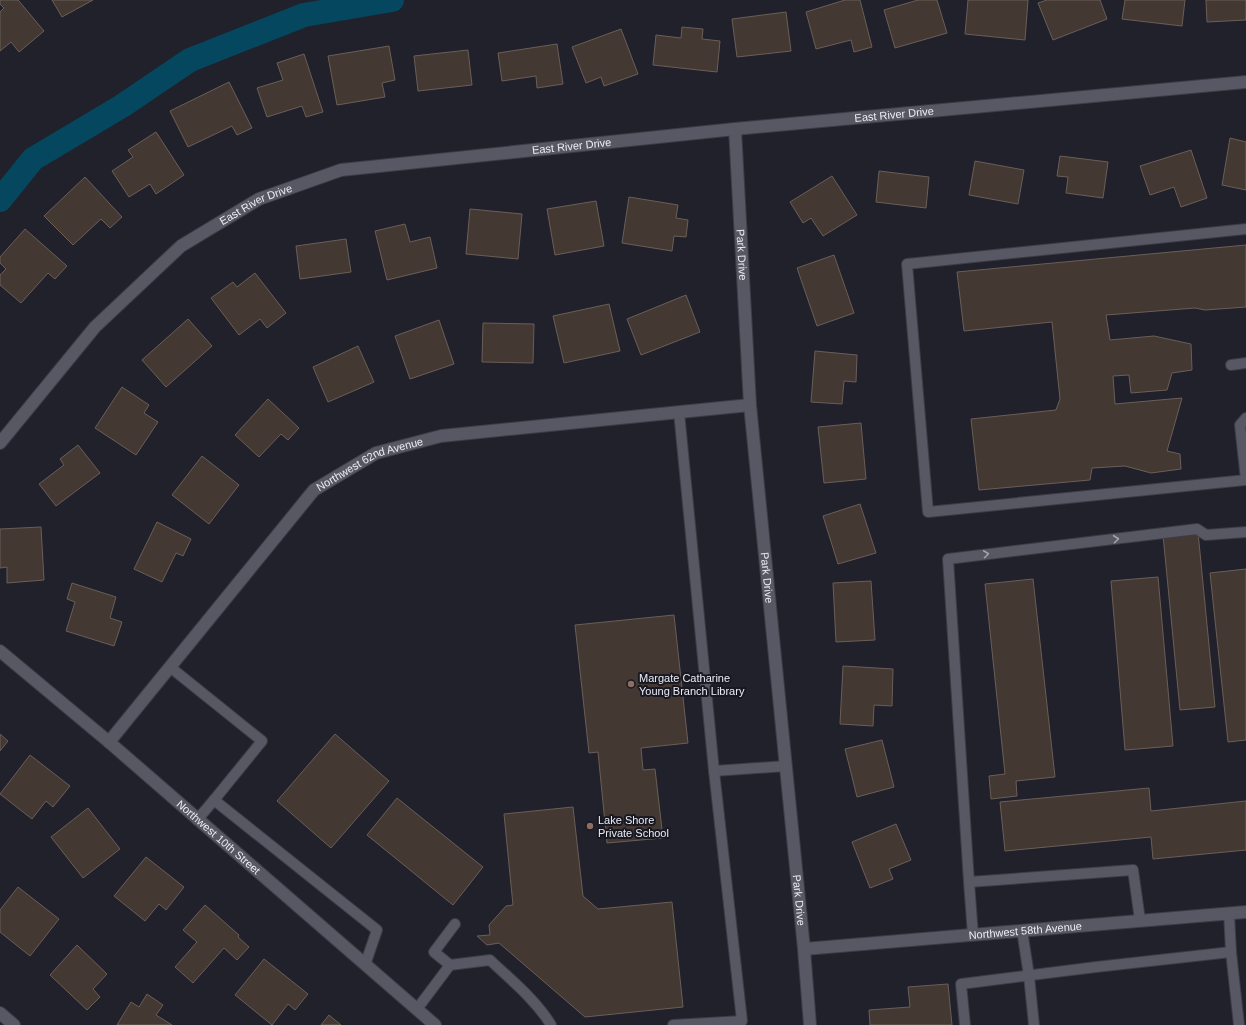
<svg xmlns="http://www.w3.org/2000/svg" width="1246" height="1025" font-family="Helvetica,sans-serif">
<rect width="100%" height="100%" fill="#21212c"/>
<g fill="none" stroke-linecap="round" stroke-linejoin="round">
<polyline stroke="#064760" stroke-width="24" points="0,200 33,159 122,106 190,60 304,15 392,0"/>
</g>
<g fill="#443833" stroke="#6b5e59">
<polygon points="0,0 18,0 44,31 19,52 11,42 0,51 0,12 4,8 0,4"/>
<polygon points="52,0 93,0 62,17"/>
<polygon points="845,0 860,0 872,47 854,52 851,40 816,49 806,12"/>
<polygon points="918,0 937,0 947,33 895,48 884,10"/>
<polygon points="968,0 1028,0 1025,40 965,34"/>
<polygon points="1047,0 1100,0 1107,19 1053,40 1038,3"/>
<polygon points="1125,0 1185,0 1182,26 1122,19"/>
<polygon points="1206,0 1246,0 1246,20 1207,22"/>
<polygon points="786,12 791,51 737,57 732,19"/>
<polygon points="682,27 703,29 702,39 720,41 717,72 653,65 656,35 681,38"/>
<polygon points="621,29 638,74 604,86 601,77 586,83 572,47"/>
<polygon points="557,44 563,84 537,88 536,76 502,81 498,53"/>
<polygon points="389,46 395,80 382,83 385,97 337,105 328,56"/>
<polygon points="468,50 472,85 418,91 414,56"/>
<polygon points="304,54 323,112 306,117 302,106 267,117 257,88 283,80 277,63"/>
<polygon points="229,82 252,128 237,135 232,126 188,147 170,111"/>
<polygon points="156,132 184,175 156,194 150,184 129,197 112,171 133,157 128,150"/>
<polygon points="1230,138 1246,142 1246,190 1222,185"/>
<polygon points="1191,150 1207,198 1181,207 1174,187 1150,195 1140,166"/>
<polygon points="1060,156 1108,162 1103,198 1066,193 1068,177 1057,176"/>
<polygon points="975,161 1024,170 1018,204 969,195"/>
<polygon points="879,171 929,177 926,208 876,202"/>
<polygon points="832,176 857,215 823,236 811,218 803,223 790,202"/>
<polygon points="85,177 122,217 110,228 101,219 73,245 44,216"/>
<polygon points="629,197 678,205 676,218 688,220 686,237 674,236 672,251 622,243"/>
<polygon points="596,201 604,246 555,255 547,209"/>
<polygon points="470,209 522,214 518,259 466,254"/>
<polygon points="405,224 410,242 430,237 437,268 387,280 375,231"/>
<polygon points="25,229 67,266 55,279 48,273 21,303 0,285 0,275 6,269 0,263 0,257"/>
<polygon points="346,239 351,272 300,279 296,246"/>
<polygon points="1246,245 1246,307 1205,310 1195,308 1106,315 1110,340 1154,336 1191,344 1192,370 1172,373 1167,390 1131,393 1129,375 1113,376 1115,404 1182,398 1167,451 1180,454 1181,469 1151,473 1125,466 1092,468 1090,480 979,490 971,419 1056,410 1060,399 1052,322 964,331 957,272"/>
<polygon points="834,255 854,313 817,326 797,268"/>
<polygon points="255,273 286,313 267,328 260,319 239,335 211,298 233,282 237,287"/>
<polygon points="686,295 700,332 641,355 627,319"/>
<polygon points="609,304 620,351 564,363 553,316"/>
<polygon points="188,319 212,346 166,387 142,360"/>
<polygon points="439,320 454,364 410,379 395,336"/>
<polygon points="483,323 534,324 533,363 482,362"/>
<polygon points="358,346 374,382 328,402 313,367"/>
<polygon points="815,351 857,355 856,382 844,381 842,404 811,402"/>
<polygon points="122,387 149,405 144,413 158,422 136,455 95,428"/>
<polygon points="268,399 299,428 288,440 281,434 259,457 235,435"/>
<polygon points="861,423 866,479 824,483 818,427"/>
<polygon points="78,445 100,473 56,506 39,484 64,465 60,459"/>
<polygon points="202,456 239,485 209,524 172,495"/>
<polygon points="860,504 876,553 838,564 823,516"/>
<polygon points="157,522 191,539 183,556 176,553 162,582 134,569"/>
<polygon points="41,527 44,580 7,583 7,567 0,568 0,529"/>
<polygon points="1198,532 1215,707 1180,710 1163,535"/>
<polygon points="1246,569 1246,740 1228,742 1210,573"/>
<polygon points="1158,577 1173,746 1125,750 1111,581"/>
<polygon points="1033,579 1055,777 1016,781 1017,796 991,799 989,776 1005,774 985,584"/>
<polygon points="871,581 875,640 836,642 833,583"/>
<polygon points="72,583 116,597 110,618 122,622 114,646 66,631 75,602 67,599"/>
<polygon points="674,615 688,743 641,748 643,770 655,769 663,838 607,843 598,752 589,753 575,625"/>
<polygon points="843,666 893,669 892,706 874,705 873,726 840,724"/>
<polygon points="0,734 8,741 0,751"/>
<polygon points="335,734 389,781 331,848 277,801"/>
<polygon points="882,740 894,787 857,797 845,749"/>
<polygon points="30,755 70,786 53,807 46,801 32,819 0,794"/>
<polygon points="1149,788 1151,811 1246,801 1246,850 1153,859 1151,837 1005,851 1000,802"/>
<polygon points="397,798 483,867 453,905 367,835"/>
<polygon points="573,807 583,896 598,909 672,902 683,1007 585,1017 499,943 487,945 477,936 490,935 489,925 506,906 513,905 504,814"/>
<polygon points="88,808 120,849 83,878 51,837"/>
<polygon points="896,824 911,860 889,869 893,879 870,888 852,842"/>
<polygon points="146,857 184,887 166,910 159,904 145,921 114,896"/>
<polygon points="18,887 59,919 30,956 0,932 0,910"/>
<polygon points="205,905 239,935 238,937 249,947 237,960 224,948 193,983 175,967 197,942 183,930"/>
<polygon points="77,945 107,974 93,989 100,997 87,1010 50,975"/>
<polygon points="264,959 308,994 295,1010 288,1004 272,1025 235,995"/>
<polygon points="948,984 952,1025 870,1025 869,1010 910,1007 908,987"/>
<polygon points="147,994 163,1005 156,1015 172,1025 117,1025 131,1002 139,1007"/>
<polygon points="329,1015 341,1025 321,1025"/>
</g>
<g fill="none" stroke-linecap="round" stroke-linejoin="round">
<defs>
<g id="lane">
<polyline points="1246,229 907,264 928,512 1246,480 1240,425 1246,418"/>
<polyline points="1231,365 1246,363"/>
<polyline points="170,667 262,741 214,800 377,930 365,965"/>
<polyline points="714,771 786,766"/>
<polyline points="197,820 214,800"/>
<polyline points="969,882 973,935"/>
<polyline points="1229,913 1231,952 1239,1025"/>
<polyline points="1140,920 1133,870 969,882 948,559 1197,529 1206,535 1246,532"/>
<polyline points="1022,930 1029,976 1034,1025"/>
<polyline points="450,965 434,952 455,924"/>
<path d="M417,1009l33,-44 40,-5c21,20 46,40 61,65"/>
<polyline points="673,1025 742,1021 714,771 679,412"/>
<polyline points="965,1025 961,984 1096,967 1231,952"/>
</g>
<g id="street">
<path id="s1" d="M735,129l15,276 54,544 6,76"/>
<path id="s2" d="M0,443l95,-116 86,-81 78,-47 82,-29 394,-41 511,-47"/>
<path id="s3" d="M0,651l109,91 326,283"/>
<path id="s4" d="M109,742l205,-252 62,-37 65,-17 309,-31"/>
<path id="s5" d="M804,949l442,-37"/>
<polyline points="0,1013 14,1025"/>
</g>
</defs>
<use href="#lane" stroke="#3c3c45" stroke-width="12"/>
<use href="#street" stroke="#3c3c45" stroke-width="14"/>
<use href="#lane" stroke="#585864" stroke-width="10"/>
<use href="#street" stroke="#585864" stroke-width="12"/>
</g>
<defs><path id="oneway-chevron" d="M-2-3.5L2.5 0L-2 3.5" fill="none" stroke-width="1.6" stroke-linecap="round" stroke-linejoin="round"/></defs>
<g stroke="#a2a2ac">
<use href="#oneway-chevron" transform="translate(1116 539) rotate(-7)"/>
<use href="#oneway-chevron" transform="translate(986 554) rotate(-7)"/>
</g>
<g fill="#8d6e63" stroke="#181822" stroke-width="1.5">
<circle cx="631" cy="684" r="4"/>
<circle cx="590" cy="826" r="4"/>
</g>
<g text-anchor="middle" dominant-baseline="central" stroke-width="4" stroke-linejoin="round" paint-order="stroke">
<g font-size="11" fill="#ebecf3" stroke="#181822">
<text stroke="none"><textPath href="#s2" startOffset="1002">East River Drive</textPath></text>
<text stroke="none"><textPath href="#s2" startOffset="678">East River Drive</textPath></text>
<text stroke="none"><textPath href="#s2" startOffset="354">East River Drive</textPath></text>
<text stroke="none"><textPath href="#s1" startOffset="126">Park Drive</textPath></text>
<text stroke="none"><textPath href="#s4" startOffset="387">Northwest 62nd Avenue</textPath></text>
<text stroke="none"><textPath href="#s1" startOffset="450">Park Drive</textPath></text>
<text stroke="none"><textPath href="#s3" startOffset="287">Northwest 10th Street</textPath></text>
<text stroke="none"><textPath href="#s1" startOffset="774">Park Drive</textPath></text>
<text stroke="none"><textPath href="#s5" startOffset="222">Northwest 58th Avenue</textPath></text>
</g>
<g font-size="11" fill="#ebecf3" stroke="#181822" text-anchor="start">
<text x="639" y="678">Margate Catharine<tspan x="639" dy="13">Young Branch Library</tspan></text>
<text x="598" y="820">Lake Shore<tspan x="598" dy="13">Private School</tspan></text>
</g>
</g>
</svg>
